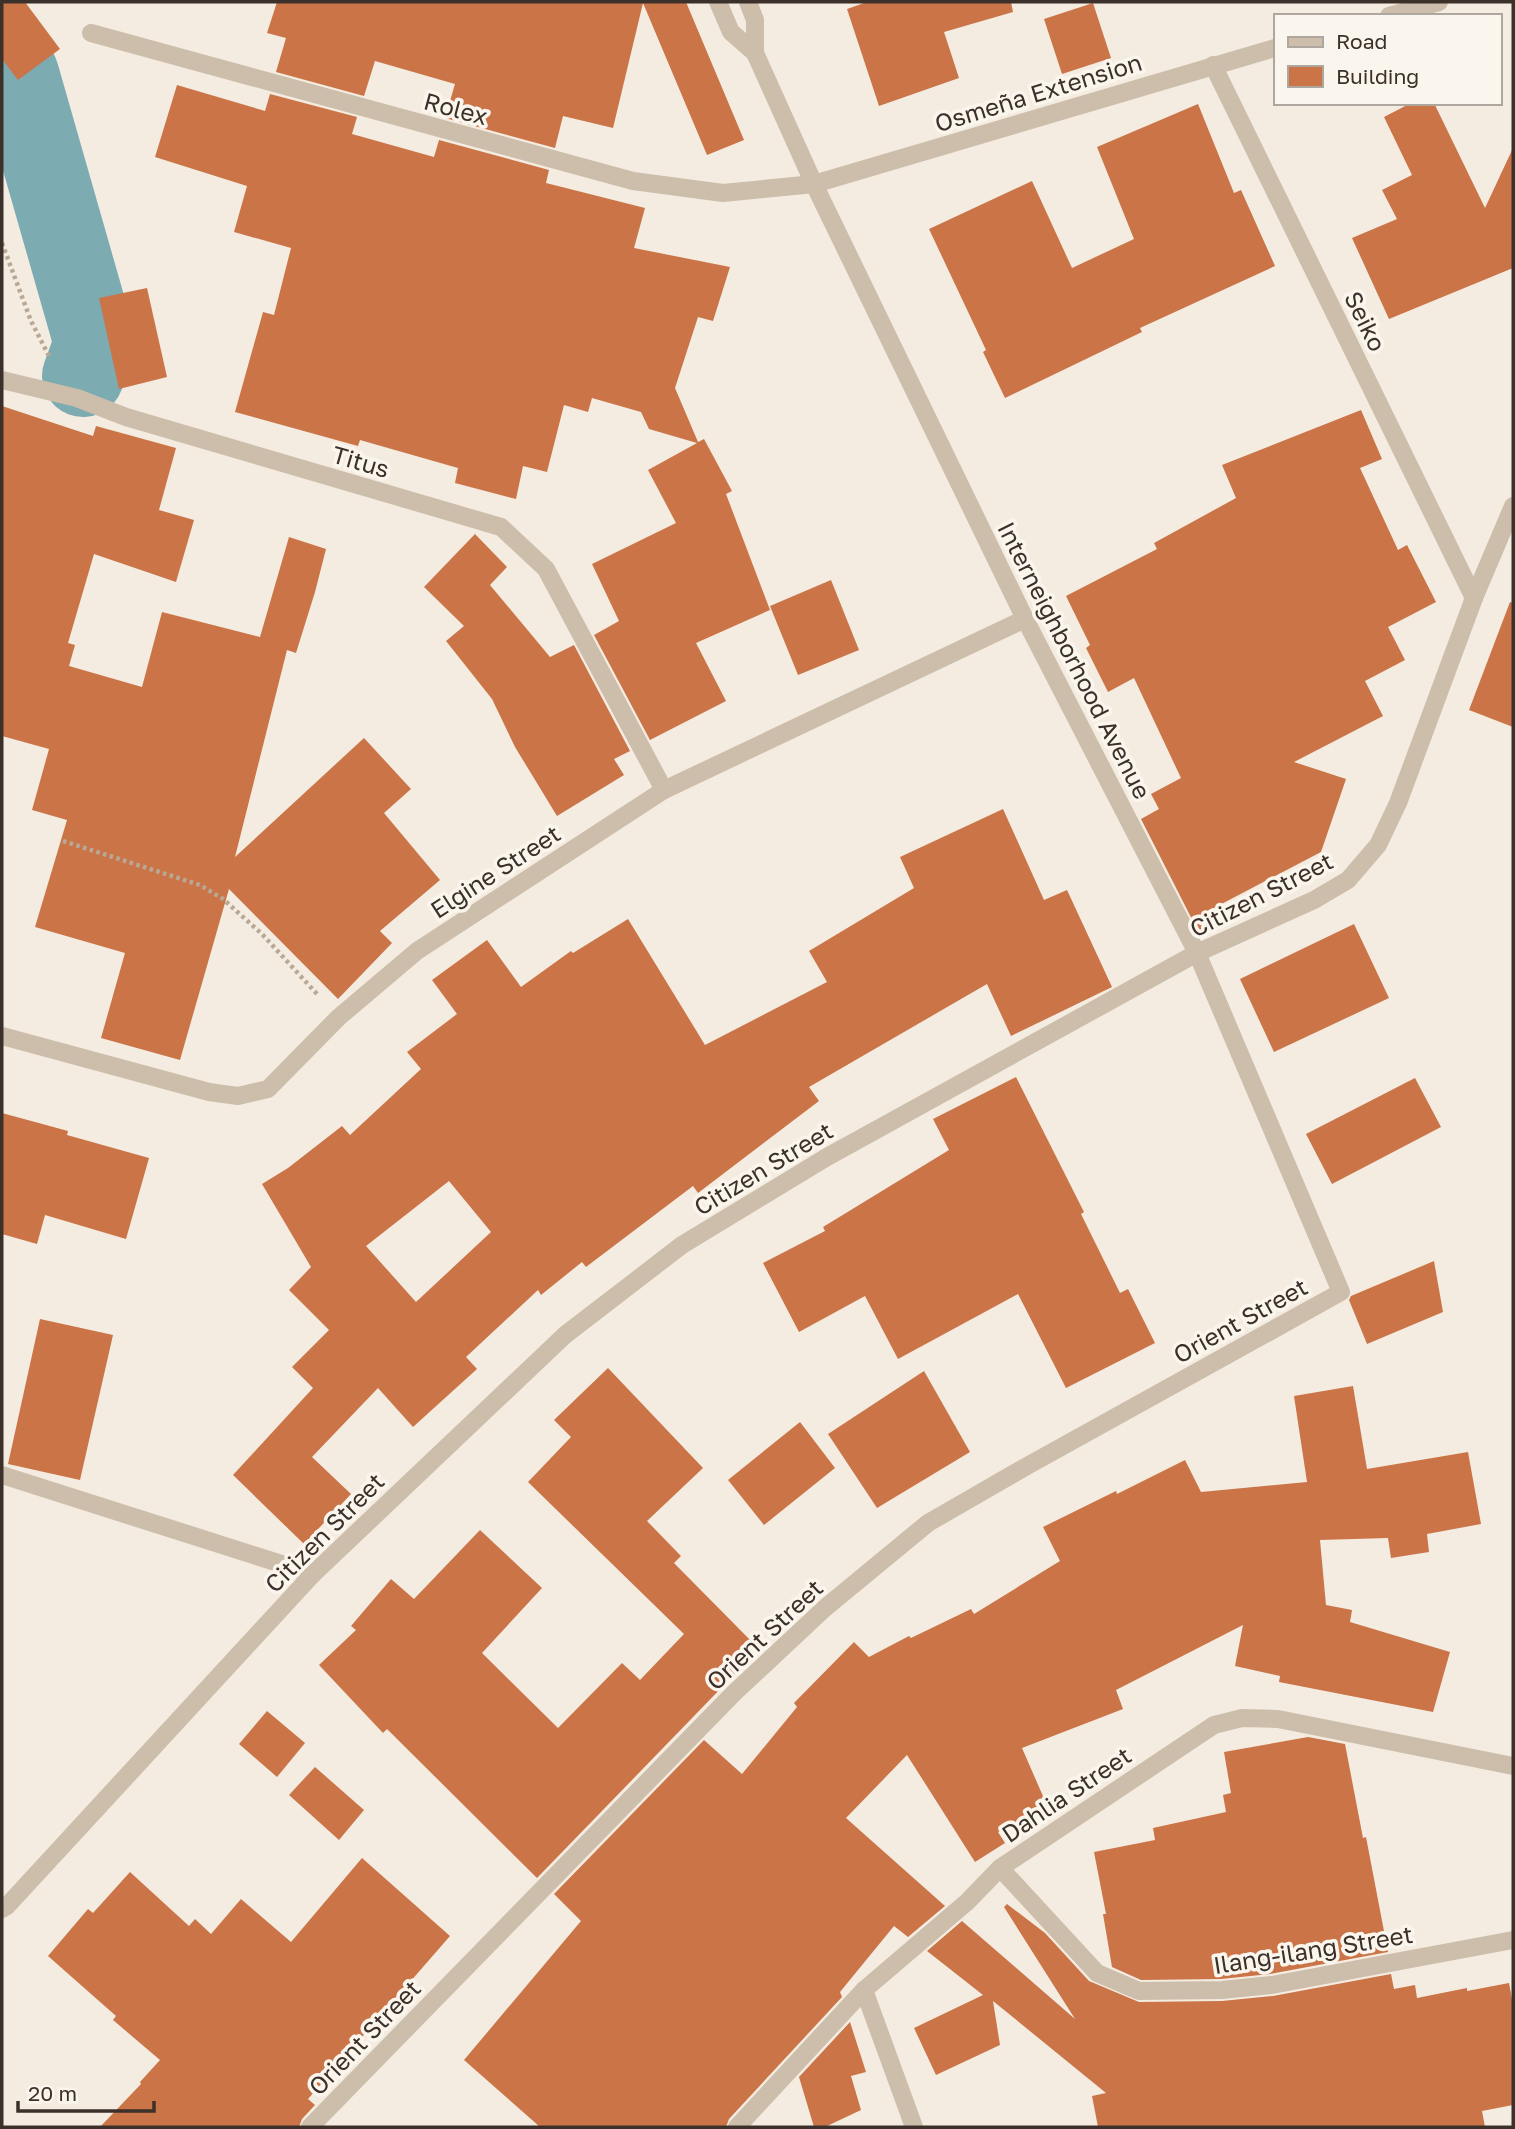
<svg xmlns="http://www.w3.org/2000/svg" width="1515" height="2129" font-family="'Golos Text',sans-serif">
<rect width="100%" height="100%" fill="#f4ece0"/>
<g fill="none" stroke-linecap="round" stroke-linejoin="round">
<polyline stroke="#7dabb2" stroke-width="82" points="2,62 18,74 95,343 83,376"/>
</g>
<g fill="#ca7448" fill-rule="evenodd">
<polygon points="2,2 25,2 60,49 18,80 2,59"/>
<polygon points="277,2 686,2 744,140 707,155 643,3 613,128 563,116 555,148 445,118 455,84 375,61 364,96 276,72 286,38 267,33"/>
<polygon points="867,2 1011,2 1013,12 944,32 959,78 879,106 847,9"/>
<polygon points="1093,3 1111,58 1062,74 1044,19"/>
<polygon points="177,85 265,111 270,94 357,117 352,134 434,157 439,140 549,170 546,183 645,208 634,248 730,267 713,321 698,317 675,388 698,442 704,439 732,491 726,494 770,610 696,643 726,701 650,740 594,635 619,621 592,564 676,523 648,470 697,443 649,429 641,412 592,398 588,412 564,405 547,472 523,466 516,499 455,483 458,468 360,440 358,446 235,412 263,312 274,315 291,248 234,232 247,186 155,157"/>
<polygon points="1411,103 1434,103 1485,208 1513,148 1513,268 1389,319 1352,238 1397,219 1382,190 1412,175 1384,117"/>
<polygon points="1198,104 1234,193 1241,190 1275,266 1140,328 1142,332 1005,398 983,352 986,350 929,229 1032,181 1072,268 1134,239 1097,147"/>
<polygon points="147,288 167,377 119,389 99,298"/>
<polygon points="2,406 93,436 96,426 176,448 159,510 194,520 176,582 94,554 68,643 75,645 69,666 142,687 162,612 260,637 289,537 326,549 315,592 296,653 287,650 235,857 364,738 411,789 384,813 440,880 380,931 392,943 338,999 229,889 180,1060 101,1038 125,953 35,927 67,820 32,810 49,749 2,736"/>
<polygon points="1361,410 1382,459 1360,468 1398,550 1407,545 1436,602 1388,627 1405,660 1365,681 1383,716 1294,762 1346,779 1321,852 1212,909 1220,924 1200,935 1141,819 1159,809 1151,794 1181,778 1134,678 1108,692 1086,648 1090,645 1066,596 1157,549 1154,543 1236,498 1222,465"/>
<polygon points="475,534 507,567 490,585 550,657 574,645 630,751 614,759 624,775 557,816 515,747 492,699 446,641 464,626 424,587"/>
<polygon points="831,580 859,650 798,675 770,606"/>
<polygon points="1510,602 1513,603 1513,727 1469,710"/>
<path d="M1003,809l41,91 23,-10 45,97 -101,49 -24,-52 -178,103 10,14 -121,92 -5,-7 -107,81 -4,-5 -41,33 -3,-5 -72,67 11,12 -64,58 -35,-39 -66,69 39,37 -47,50 -71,-69 80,-87 -21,-21 37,-37 -40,-40 22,-23 -49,-83 26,-16 54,-42 8,9 71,-66 -14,-17 50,-38 -25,-34 55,-40 34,47 50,-36 2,2 55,-34 77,126 122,-63 -18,-31 105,-63 -14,-31zM449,1181l42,51 -75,70 -50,-56z"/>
<polygon points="1354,924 1389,998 1274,1052 1240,979"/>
<polygon points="1016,1077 1084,1212 1081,1214 1120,1293 1128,1289 1155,1343 1066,1388 1018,1294 898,1359 865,1296 799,1332 763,1263 825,1231 823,1227 949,1150 933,1119"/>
<polygon points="1415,1078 1441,1127 1332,1184 1306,1134"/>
<polygon points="2,1113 68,1131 67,1135 149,1158 126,1239 45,1215 37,1244 2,1234"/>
<polygon points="1434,1261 1443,1312 1367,1344 1349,1300 1351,1296"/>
<polygon points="40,1319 113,1335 80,1480 8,1464"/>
<polygon points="608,1368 703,1468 647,1521 681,1556 674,1563 759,1649 537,1878 387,1729 383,1733 319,1665 356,1630 351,1626 391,1579 414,1599 480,1530 542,1588 482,1653 558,1728 622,1663 640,1680 684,1634 528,1482 571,1437 554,1420"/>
<polygon points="924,1371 970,1452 877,1508 828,1434"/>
<polygon points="1353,1386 1367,1469 1468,1452 1481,1524 1427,1534 1429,1552 1391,1558 1388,1538 1320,1540 1326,1605 1352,1610 1350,1622 1450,1652 1433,1712 1279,1682 1280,1676 1235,1666 1243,1625 1116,1690 1123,1709 1022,1748 1049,1810 998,1832 1005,1843 975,1862 907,1755 846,1818 945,1906 908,1937 894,1926 840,1992 842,1997 729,2119 726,2127 540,2127 464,2060 581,1921 554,1894 704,1740 742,1774 797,1707 794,1703 854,1642 869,1657 909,1636 911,1638 971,1609 974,1614 1060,1561 1043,1527 1116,1491 1117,1494 1185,1460 1201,1492 1307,1482 1294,1396"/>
<polygon points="800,1422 835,1468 764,1525 728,1480"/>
<polygon points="267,1711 305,1743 277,1777 239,1744"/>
<polygon points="1308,1737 1345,1744 1363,1838 1366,1837 1388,1952 1270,1974 1221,1979 1141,1980 1112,1967 1103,1914 1106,1914 1094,1852 1155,1840 1153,1828 1226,1812 1223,1795 1231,1793 1224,1752"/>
<polygon points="315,1767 364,1810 339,1840 289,1795"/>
<polygon points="362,1858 450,1936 308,2099 315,2105 302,2119 299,2127 100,2127 141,2084 140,2082 160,2060 113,2020 116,2016 48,1956 88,1909 93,1913 130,1872 189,1926 195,1919 211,1934 241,1899 291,1942"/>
<polygon points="1007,1904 1045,1933 1089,1981 1139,2002 1222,2001 1273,1996 1391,1974 1394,1989 1415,1985 1417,1998 1467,1988 1467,1991 1509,1983 1513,2005 1513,2105 1482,2111 1485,2127 1098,2127 1092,2096 1106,2093 993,2001 1000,2045 936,2075 914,2028 983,1995 927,1951 962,1921 1075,2019 1004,1907"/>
<polygon points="850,2022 866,2072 851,2076 861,2110 825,2127 814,2127 799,2077"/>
</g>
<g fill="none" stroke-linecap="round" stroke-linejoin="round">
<g stroke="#b9a895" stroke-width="4.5" stroke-dasharray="3.5 3.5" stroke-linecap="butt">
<polyline points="2,243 31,321 50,358"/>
<polyline points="63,841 200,885 223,899 262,934 317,994"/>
</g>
<g stroke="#cdbeab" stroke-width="18">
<polyline points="91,33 633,181 723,193 814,184 1025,619 1197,953 1341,1292 1027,1466 928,1523 825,1608 734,1693 310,2127"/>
<polyline points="1213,65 1474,598"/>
<polyline points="2,380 77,398 126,417 501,527 546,569 664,790"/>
<polyline points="2,1036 209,1092 238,1096 268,1089 339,1017 417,951 664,790 1025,619"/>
<polyline points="2,1475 313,1574"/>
<polyline points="1000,1868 1097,1973 1139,1991 1222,1990 1272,1985 1513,1940"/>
<polyline points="2,1909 7,1906 313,1574 565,1335 682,1245 827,1157 1197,953 1314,900 1348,880 1378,845 1398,803 1474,598 1513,506"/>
<polyline points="864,1990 914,2127"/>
<polyline points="737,2127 864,1990 967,1902 1000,1868 1214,1725 1242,1718 1278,1719 1513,1766"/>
</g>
<g stroke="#cdbeab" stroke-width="18">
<polyline points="718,2 731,32 755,53"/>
<polyline points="748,2 755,20 755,53 814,184 1275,48"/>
<polyline points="1389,16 1439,2"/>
</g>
</g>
<g text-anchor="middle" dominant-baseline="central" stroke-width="7" stroke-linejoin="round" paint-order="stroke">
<g font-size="24" fill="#3b312a" stroke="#fbf6ed">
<text transform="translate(1038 92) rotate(-17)">Osmeña Extension</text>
<text transform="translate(456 108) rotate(15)">Rolex</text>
<text transform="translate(1366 321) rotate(64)">Seiko</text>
<text transform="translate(361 461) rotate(16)">Titus</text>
<text transform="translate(1075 660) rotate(63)">Interneighborhood Avenue</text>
<text transform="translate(495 871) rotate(-33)">Elgine Street</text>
<text transform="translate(1261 894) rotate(-27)">Citizen Street</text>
<text transform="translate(763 1168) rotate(-31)">Citizen Street</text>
<text transform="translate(1240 1320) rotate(-29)">Orient Street</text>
<text transform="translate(324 1532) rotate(-45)">Citizen Street</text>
<text transform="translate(764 1634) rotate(-43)">Orient Street</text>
<text transform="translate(1066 1794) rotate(-34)">Dahlia Street</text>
<text transform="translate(1313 1949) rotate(-9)">Ilang-ilang Street</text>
<text transform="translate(364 2037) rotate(-46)">Orient Street</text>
</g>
</g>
<rect width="1515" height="2129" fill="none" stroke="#3b312a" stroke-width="7"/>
<rect x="1274" y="14" width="228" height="91" fill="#fbf6ed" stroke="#aea79f" stroke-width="2"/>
<rect x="1288" y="37" width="35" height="10" fill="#cdbeab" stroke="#aea79f" stroke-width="2"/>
<text x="1336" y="49" font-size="21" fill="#3b312a">Road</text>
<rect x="1288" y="66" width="35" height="21" fill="#ca7448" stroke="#aea79f" stroke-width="2"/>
<text x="1336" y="84" font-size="21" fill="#3b312a">Building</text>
<path d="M18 2101v10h136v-10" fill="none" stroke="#3b312a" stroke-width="3.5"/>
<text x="28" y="2101" font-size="21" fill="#3b312a" stroke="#fbf6ed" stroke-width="5" paint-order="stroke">20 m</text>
</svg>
